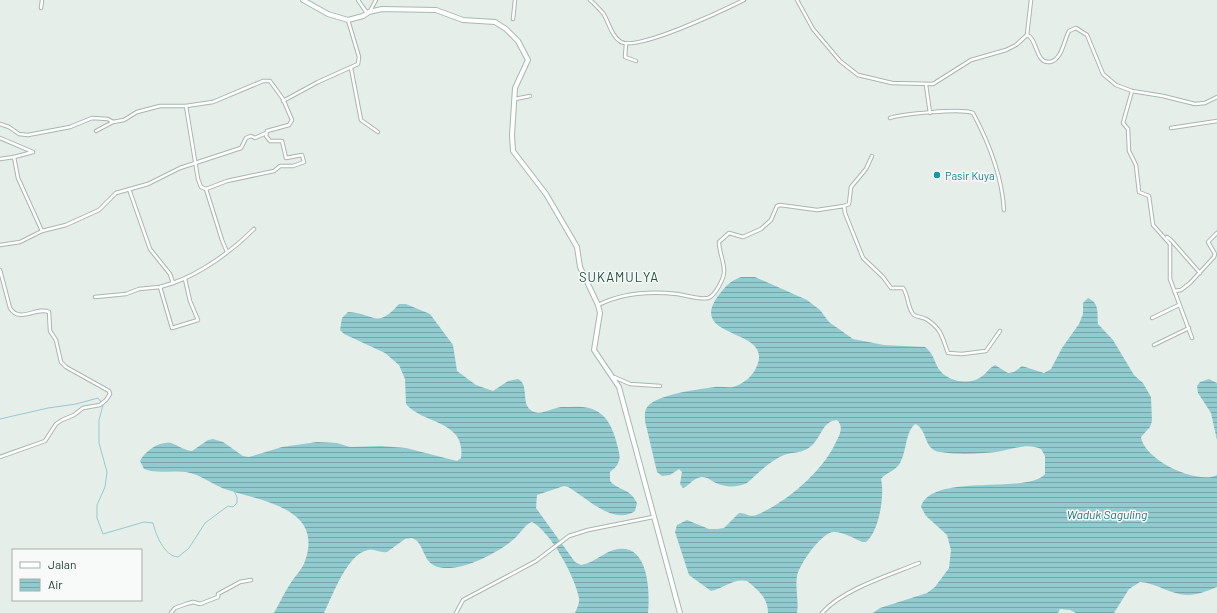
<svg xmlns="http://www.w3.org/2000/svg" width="1217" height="613" font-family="Barlow,sans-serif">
<defs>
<pattern id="water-rules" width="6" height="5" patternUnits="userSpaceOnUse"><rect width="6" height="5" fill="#92cbcf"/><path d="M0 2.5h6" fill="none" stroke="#77a6a9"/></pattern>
</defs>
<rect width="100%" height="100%" fill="#e6eeea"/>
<g fill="url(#water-rules)">
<path d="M741,277h14l52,23 13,10 9,12 24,17 31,6 41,2c8,6 9,13 13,21 8,13 30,18 43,9 5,-3 8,-9 14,-12l13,8 6,-1 8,-6 22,7 7,-4 11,-21 17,-24 4,-10v-11l5,-5c12,5 9,16 10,26l15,16 21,35 9,8 8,14 1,24 -2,6 -9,10c3,23 56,48 76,38v112c-10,4 -19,8 -30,8 -15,0 -31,-12 -47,-13l-11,7 -15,24h-38l-6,-3 -10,-1 -2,4h-185l7,-5 47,-15 8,-6 14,-19 2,-18 -4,-15 -21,-19 -5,-9c10,-35 107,-12 124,-33v-18l-4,-7c-14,-7 -30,1 -45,3 -18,2 -38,3 -56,0 -17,-2 -12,-23 -25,-28 -10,9 -8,27 -15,39 -5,9 -14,9 -19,16 4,16 -2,53 -15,63h-4c-8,-4 -21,-11 -29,-10 -12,1 -34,33 -36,44 -2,12 2,25 0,37h-29c0,-15 -10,-23 -21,-32 -14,-3 -22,7 -36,10l-22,-16 -14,-43 2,-7 10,-5 22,9h8l7,-1 15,-15c7,-1 10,5 17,2 30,-12 67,-44 80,-73 4,-8 8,-15 1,-22 -15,1 -16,19 -27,27 -7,6 -17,5 -26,8 -15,6 -25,18 -37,28 -9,4 -21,5 -31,0 -5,-2 -8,-6 -14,-6 -8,0 -13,9 -19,11l-3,-4 2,-12 -3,-3 -9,6 -8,1 -5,-4 -12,-51c0,-5 -1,-11 3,-15 11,-12 51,-17 67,-19 6,-1 12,1 18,0 10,-3 19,-10 23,-19 20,-40 -66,-28 -40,-69 7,-10 13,-18 25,-22z"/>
<path d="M399,304h7l24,10 23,31 4,26 19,14 17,6 15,-10 10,-2c12,6 2,25 14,32 9,5 20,-3 29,-4 9,0 20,-1 28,1 19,5 25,23 29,40 1,5 3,10 0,15 -1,4 -5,6 -8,9v9c9,10 20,7 27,22l-2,8c-22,15 -49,-14 -67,-24l-4,-1 -27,9 -1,13 39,54 6,3c14,-2 23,-14 37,-16 31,-5 32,44 30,64h-73c2,-5 5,-10 4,-15 -4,-21 -28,-66 -47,-76 -7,2 -12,12 -18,17 -16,14 -57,36 -79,27 -13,-6 -11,-24 -23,-28l-7,1 -18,13c-7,1 -12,-3 -19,-2 -21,4 -35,45 -44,63h-50c6,-11 11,-22 18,-32 4,-6 11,-13 13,-20 19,-53 -44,-60 -77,-71 -14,-4 -28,-16 -42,-18 -14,-2 -29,2 -42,-3l-4,-8c5,-10 19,-20 31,-18 7,2 12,7 21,8l16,-11 5,-1 10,3 20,14 6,1 33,-10 35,-5 20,1 13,4 31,-1 25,2 51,13 4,-3c5,-38 -37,-33 -55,-54l-1,-25 -6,-14 -14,-12 -41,-19 -4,-4 2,-12 6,-6c27,1 28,18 51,-8z"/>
<polygon points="1209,379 1217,383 1217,440 1211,413 1198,393 1197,386 1200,382"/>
</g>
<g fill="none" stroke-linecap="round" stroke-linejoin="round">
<g stroke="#92cbcf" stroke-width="1">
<path d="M103,405l-4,15v23l8,29 -2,15 -8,18v13l6,16 41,-12 9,1c3,12 11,33 25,34l11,-9 16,-25 23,-17 5,1 4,-4v-6l-3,-6"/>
<polyline points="0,419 48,408 76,404 98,398 101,402"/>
</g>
<defs>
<g id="street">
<polyline points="358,0 367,13"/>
<path d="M590,0c5,4 9,9 13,13 6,9 8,23 18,29 17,9 103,-32 123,-42"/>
<path d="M797,0l16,29 27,32 18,14 34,8 41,1 38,-24 35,-10 10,-5 11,-10c11,4 8,29 23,27 12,-2 14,-22 19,-31l7,-3 11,7 16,39 13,11 16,6 31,5 32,8 10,-1 12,-6"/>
<polyline points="41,8 42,0"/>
<polyline points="370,11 376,0"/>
<polyline points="513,19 515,0"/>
<polyline points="1027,35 1031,0"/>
<polyline points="626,44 625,57 636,61"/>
<polyline points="351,68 361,120 378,132"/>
<polyline points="926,85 930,113"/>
<polyline points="1132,91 1123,123 1128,129 1129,151 1136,165 1139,192 1149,196 1153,225 1170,244 1170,279 1192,338"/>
<polyline points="515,99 530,96"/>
<polyline points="283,101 318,82 358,64 359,57 348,20"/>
<polyline points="186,106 198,179 201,187 206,189 222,240 227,252"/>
<path d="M890,118c11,-4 72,-10 83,-5 16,30 29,62 31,97"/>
<polyline points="0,124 9,127 19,134 28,135 70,127 92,118 108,119 113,122 124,120 137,112 160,106 186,106 213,102 263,81 270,81 283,99 292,120 289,125 267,131 266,136 270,141 282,141 286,158 302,155 304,162 293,166 280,166 274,171 227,181 206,189"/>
<polyline points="1171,128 1217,121"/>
<polyline points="96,131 113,122"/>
<polyline points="0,138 33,152 14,157"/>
<polyline points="0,159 14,157 18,178 42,231"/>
<path d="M129,189l21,60 20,25 3,9c29,-10 60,-33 81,-54"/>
<polyline points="844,206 849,204 851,187 866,169 872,156"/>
<polyline points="1167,237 1171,240 1200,273"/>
<polyline points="0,245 20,242 42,231 66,225 99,210 116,193 148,184 180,168 241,148 246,138 251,136 255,138 266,133"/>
<path d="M0,270l10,38c10,16 26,-2 39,4l1,19 6,9 5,22 5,5 43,24 1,3 -4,6 -6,5 -17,3 -9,7 -12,5 -6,4 -11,17 -45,16"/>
<polyline points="160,287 172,328 198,320 190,301 185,279"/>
<polyline points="1174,291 1181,290 1190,283 1214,257 1215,254 1208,242 1217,233"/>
<polyline points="95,297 126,294 139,289 160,287 173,283"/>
<path d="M598,305c24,-12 53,-14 79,-11 9,1 22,6 31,4 7,-2 15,-18 16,-25 1,-10 -5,-20 -5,-31l10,-9 14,4 18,-8 10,-9 6,-14 3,-1 37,5 27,-4 1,7 18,45 20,19 8,11h12c6,8 4,20 11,27 3,2 8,2 12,4 16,10 16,18 22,34l14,1 24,-3 14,-20"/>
<polyline points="1152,318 1179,305"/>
<polyline points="1154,345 1189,328"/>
<polyline points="614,377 630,384 660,386"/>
<polyline points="171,613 175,608 186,604 193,602 200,604 218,597 218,594 240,582 251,580"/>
<polyline points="456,613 463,600 536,561 569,536 588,530 653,517"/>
<path d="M822,613c21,-24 68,-38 97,-50"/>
</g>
<polyline id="secondary" points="303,0 328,14 348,20 363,16 369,12 382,9 436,10 463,20 495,22 506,29 518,41 528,60 515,88 512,135 513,151 546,194 577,247 580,267 598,305 600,313 594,350 619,387 680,613"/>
</defs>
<use href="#street" stroke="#a9b6b0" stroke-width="4.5"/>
<use href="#secondary" stroke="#a5b9b0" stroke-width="6"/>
<use href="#street" stroke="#fff" stroke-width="2.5"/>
<use href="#secondary" stroke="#fff" stroke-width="4"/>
</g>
<circle fill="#0f9aa8" stroke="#f7faf8" stroke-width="1.5" cx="937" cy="175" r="4"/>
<g text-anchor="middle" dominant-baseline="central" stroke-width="3" stroke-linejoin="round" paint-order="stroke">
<g font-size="11" fill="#0d838f" stroke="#f7faf8" text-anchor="start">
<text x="945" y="175">Pasir Kuya</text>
</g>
<g font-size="12" font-style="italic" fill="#237278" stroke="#f7faf8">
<text x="1107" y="514">Waduk Saguling</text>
</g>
<g font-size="13" letter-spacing="1" fill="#235041" stroke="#f7faf8">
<text x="619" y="277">SUKAMULYA</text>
</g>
</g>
<rect x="12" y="549" width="130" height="52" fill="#f7faf8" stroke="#a3afaa"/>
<rect x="20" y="562" width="20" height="6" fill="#ffffff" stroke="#a3afaa"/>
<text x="48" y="569" font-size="12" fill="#263f36">Jalan</text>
<rect x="20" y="579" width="20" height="12" fill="url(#water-rules)" stroke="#a3afaa"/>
<text x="48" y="589" font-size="12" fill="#263f36">Air</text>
</svg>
